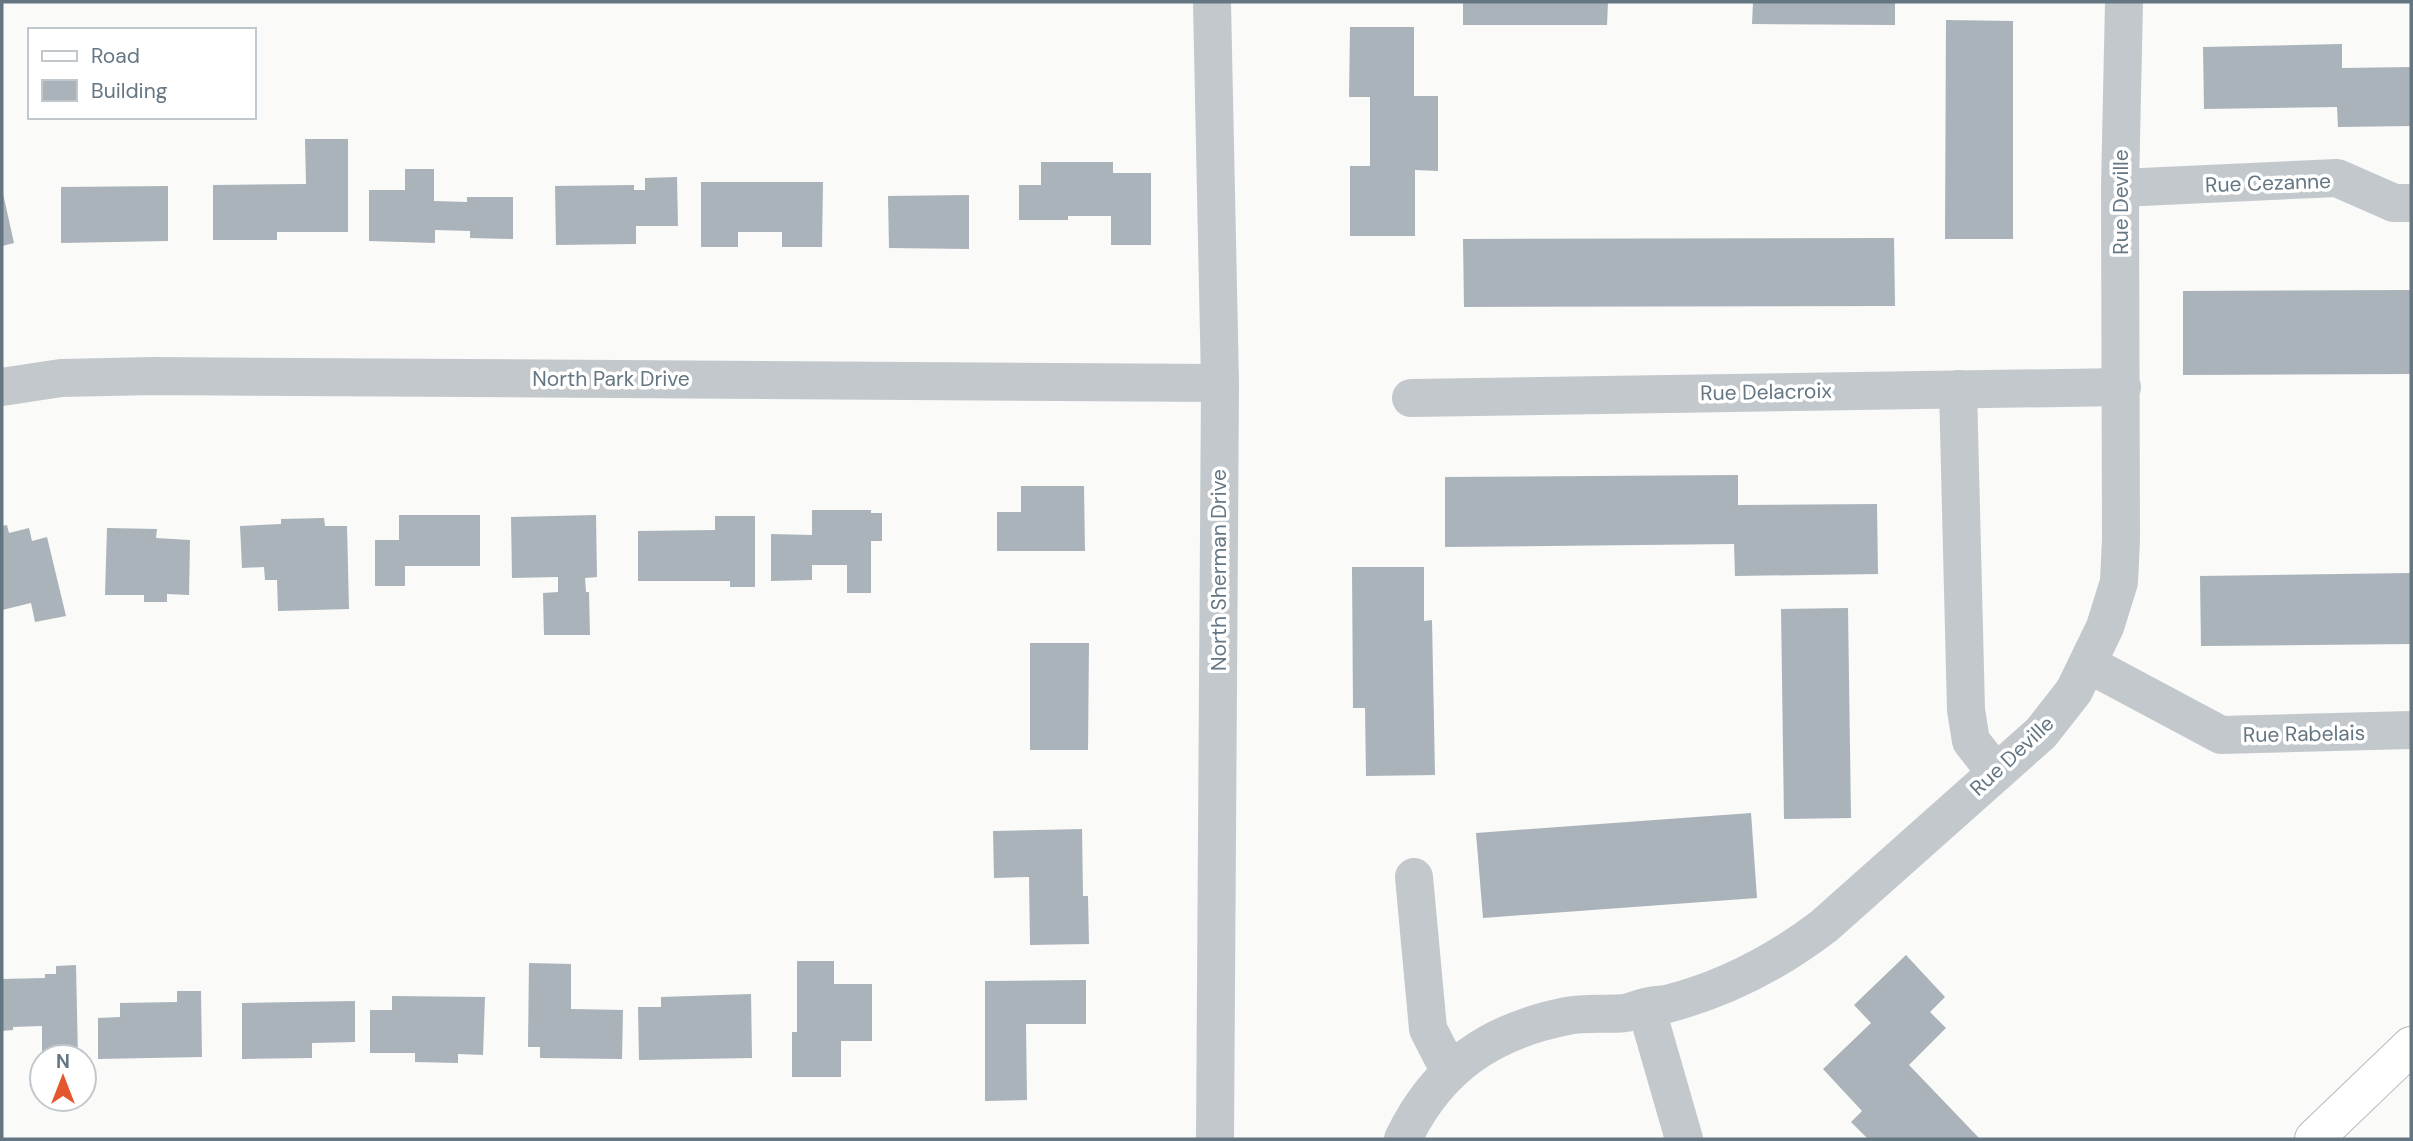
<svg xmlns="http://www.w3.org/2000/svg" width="2413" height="1141" font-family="'DM Sans',sans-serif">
<rect width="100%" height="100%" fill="#fafaf8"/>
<g fill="#aab3b9">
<polygon points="1463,2 1608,2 1607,25 1463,25"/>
<polygon points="1753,2 1895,2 1895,25 1752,24"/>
<polygon points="1946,20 2013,21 2013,239 1945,239"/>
<polygon points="1350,27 1414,27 1414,96 1438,96 1438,171 1415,170 1415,236 1350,236 1350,166 1370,166 1370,97 1349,97"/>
<polygon points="2342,44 2342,68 2411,67 2411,126 2338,127 2337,107 2204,109 2203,47"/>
<polygon points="305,139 348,139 348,232 277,232 277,240 213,240 213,185 306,184"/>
<polygon points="1041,162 1113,162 1113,173 1151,173 1151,245 1111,245 1111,216 1068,216 1068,220 1019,220 1019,185 1041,185"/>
<polygon points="405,169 434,169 434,201 467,202 467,197 513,197 513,239 470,238 470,231 435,230 435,243 369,241 369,190 405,190"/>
<polygon points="677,177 678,226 636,226 636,244 556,245 555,186 634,185 634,190 645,190 645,178"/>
<polygon points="701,182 823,182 822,247 782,247 782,232 738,232 738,247 701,247"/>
<polygon points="168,186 168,241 61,243 61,187"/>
<polygon points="2,189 14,243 2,246"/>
<polygon points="969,195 969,249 889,248 888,196"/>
<polygon points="1894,238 1895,306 1464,307 1463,239"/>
<polygon points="2411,290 2411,374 2183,375 2183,291"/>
<polygon points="1738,475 1738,505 1877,504 1878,574 1735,576 1734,544 1445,547 1445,477"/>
<polygon points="1021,486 1084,486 1085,551 997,551 997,512 1021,512"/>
<polygon points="812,510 871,510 871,513 882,513 882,541 871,541 871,593 847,593 847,565 812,565 812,580 771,581 771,534 812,535"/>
<polygon points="399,515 480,515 480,566 405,566 405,586 375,586 375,540 399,540"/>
<polygon points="596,515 597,577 585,578 586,592 589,592 590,635 544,635 543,593 558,592 558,577 512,578 511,517"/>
<polygon points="715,516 755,516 755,587 730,587 730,581 638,581 638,531 715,530"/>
<polygon points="324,518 325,526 347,526 349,609 278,611 277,580 265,580 264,567 242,568 240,526 281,524 281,519"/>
<polygon points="7,525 9,533 29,528 32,541 47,537 66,616 35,622 31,603 2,610 2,526"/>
<polygon points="107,528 157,529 156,538 190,540 189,595 167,594 167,602 144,602 144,595 105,595"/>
<polygon points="1352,567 1424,567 1424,621 1432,620 1435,775 1366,776 1365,708 1353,708"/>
<polygon points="2411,573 2411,644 2201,646 2200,576"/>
<polygon points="1848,608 1851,818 1784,819 1781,609"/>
<polygon points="1030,643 1089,643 1088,750 1030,750"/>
<polygon points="1751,813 1757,898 1483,918 1476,833"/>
<polygon points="1082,829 1083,896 1088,896 1089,944 1030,945 1029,877 994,878 993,831"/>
<polygon points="1906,955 1945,997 1930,1012 1946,1028 1909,1065 1980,1139 1868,1139 1851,1122 1862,1111 1823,1069 1871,1023 1854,1005"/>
<polygon points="797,961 834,961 834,984 872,984 872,1041 841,1041 841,1077 792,1077 792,1032 797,1032"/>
<polygon points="529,963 571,964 571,1009 623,1010 622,1059 540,1058 540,1047 528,1047"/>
<polygon points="76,965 78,1057 42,1057 42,1026 13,1027 13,1030 2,1031 2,979 45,978 45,974 56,974 56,966"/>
<polygon points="1086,980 1086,1024 1026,1024 1027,1100 985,1101 985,981"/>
<polygon points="177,991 201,991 202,1057 98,1059 98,1018 120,1017 120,1003 177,1002"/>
<polygon points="751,994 752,1058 639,1060 638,1007 661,1007 661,997"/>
<polygon points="392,996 485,997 483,1055 458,1054 458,1063 415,1062 415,1053 370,1053 370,1010 392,1010"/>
<polygon points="355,1001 355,1042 312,1043 312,1058 242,1059 242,1003"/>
</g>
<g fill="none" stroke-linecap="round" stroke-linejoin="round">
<defs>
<polyline id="major" points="2314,1139 2411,1046"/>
</defs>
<use href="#major" stroke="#b5babe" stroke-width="40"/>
<g stroke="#c3c8cc" stroke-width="38">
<polyline points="1212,2 1220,383 1215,1139"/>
<polyline points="2120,188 2337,178 2394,203 2411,203"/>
<polyline points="2,387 61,378 154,376 1220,383"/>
<polyline points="1958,389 1966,710 1971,741 1996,773"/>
<polyline points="1411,398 2122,387"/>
<polyline points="2088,664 2221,735 2411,730"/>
<polyline points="1414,877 1428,1029 1450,1072"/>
<polyline points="1646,1007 1684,1139"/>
<path d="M1403,1139c34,-71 87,-108 164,-123 19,-4 39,-1 58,-3 7,-1 14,-5 21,-6 7,-2 14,-2 21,-3 58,-15 110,-42 157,-78l217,-193 33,-42 31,-64 14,-45 2,-43 -1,-351 4,-186"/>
</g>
<use href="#major" stroke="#fff" stroke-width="38"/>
</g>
<g text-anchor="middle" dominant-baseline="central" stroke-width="7" stroke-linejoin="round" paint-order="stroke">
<g font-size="21" fill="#657683" stroke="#fff">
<text transform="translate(2268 183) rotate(-2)">Rue Cezanne</text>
<text transform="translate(2121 202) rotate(-90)">Rue Deville</text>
<text x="611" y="379">North Park Drive</text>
<text transform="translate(1766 392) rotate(-1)">Rue Delacroix</text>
<text transform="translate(1219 570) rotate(-90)">North Sherman Drive</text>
<text transform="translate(2304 734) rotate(-1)">Rue Rabelais</text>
<text transform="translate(2012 756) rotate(-43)">Rue Deville</text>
</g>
</g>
<rect width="2413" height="1141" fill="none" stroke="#657683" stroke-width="7"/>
<rect x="28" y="28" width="228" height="91" fill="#ffffff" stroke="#c1c8cd" stroke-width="2"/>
<rect x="42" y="51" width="35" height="10" fill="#ffffff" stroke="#c1c8cd" stroke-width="2"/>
<text x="91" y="63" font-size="21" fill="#657683">Road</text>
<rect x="42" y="80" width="35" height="21" fill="#aab3b9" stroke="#c1c8cd" stroke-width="2"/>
<text x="91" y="98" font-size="21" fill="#657683">Building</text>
<g transform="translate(63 1078)"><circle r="33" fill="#ffffff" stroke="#c1c8cd" stroke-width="2"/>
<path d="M0-5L12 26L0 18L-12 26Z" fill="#e4572e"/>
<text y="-10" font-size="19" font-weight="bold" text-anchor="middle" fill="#657683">N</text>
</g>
</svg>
